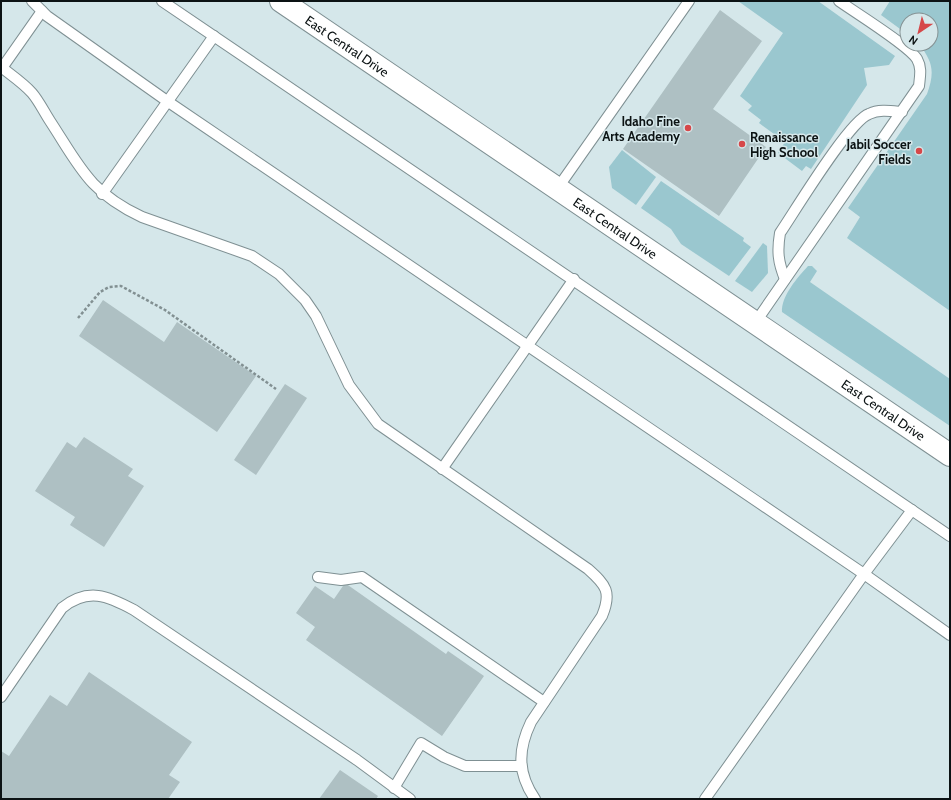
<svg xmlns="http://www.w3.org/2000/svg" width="951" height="800" font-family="Cabin,sans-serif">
<rect width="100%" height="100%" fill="#d5e7ea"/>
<g fill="#9ac7cf">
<polygon points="738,1 818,1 895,56 889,65 864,68 867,85 811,169 806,166 802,171 778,153 785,142 759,123 761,120 748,110 752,106 740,96 783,33"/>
<path d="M890,1h60v310l-103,-73 13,-21 -12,-9 79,-114c8,-22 6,-32 -8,-50h12v-24h-24v14l-26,-19z"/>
<polygon points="622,150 656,177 636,205 612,188 609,167"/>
<polygon points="661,181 744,238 743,241 751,247 729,276 681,244 671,229 641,208"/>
<polygon points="763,243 767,246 768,273 752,292 735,281"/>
<path d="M808,266h4l5,5 -7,11 140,97v47l-168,-114c-1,-16 16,-35 26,-46z"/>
</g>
<g fill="#aec0c3">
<polygon points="720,10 762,41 713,109 766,147 719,216 623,149"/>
<polygon points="103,300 164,342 177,322 256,376 217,432 79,336"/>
<polygon points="285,384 307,398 256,475 234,460"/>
<polygon points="84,437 133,469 128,476 144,486 104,547 70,525 75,517 35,491 67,442 76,448"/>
<polygon points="345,583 446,654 448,651 484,676 442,736 306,640 315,627 296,613 315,586 334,599"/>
<polygon points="89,672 192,742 169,775 180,782 168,799 1,799 1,751 9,756 50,695 67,706"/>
<polygon points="340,770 378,796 376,799 319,799"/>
</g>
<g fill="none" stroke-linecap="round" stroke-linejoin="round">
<defs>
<g id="lane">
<polyline points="32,1 47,16 167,101 864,574 950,635"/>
<polyline points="162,1 950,536"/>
<path d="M1,67c10,8 22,16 31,26 7,8 12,19 18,28 30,46 39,71 92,96l110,39 27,18 26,26 11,16 33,69 29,39 210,145c18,16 24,23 14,47l-71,106c-13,27 -14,51 4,77"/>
<polyline points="2,68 42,11"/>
<polyline points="557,189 689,1"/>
<polyline points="102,194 214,36"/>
<path d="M785,279c-7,-17 -8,-28 -5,-46 15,-22 69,-112 89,-119 10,-5 22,-3 33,-2"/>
<path d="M755,323l164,-237c1,-10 3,-18 -2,-27 -9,-14 -61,-46 -78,-58"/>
<polyline points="442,469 574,279"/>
<polyline points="318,577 341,580 362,577 544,702"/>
<path d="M1,697l61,-89c26,-21 46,-12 72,2l223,150 53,39"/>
<polyline points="394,788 421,743 444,757 465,766 521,766"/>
<polyline points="705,799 864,574 912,510"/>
</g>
<g id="secondary">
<path id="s1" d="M281,1l669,454"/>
</g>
</defs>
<use href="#lane" stroke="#7f9093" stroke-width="12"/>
<use href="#secondary" stroke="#7f9093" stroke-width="24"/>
<polyline stroke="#829092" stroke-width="2.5" stroke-dasharray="3 2" stroke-linecap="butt" points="78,318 100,292 109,287 121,286 165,310 276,389"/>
<use href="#lane" stroke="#fff" stroke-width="10"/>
<use href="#secondary" stroke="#fff" stroke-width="22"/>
</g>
<g fill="#d64749" stroke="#d5e7ea" stroke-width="1.5">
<circle cx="688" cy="128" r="4"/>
<circle cx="742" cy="144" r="4"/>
<circle cx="919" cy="151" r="4"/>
</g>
<g text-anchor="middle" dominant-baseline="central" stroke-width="3" stroke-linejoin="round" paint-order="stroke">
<g font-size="13" fill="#0c1314" stroke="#d5e7ea">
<text stroke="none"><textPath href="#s1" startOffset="80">East Central Drive</textPath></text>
<text stroke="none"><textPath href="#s1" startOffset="404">East Central Drive</textPath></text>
<text stroke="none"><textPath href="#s1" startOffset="728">East Central Drive</textPath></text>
</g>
<g font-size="13" font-weight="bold" fill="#0c1314" stroke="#d5e7ea" text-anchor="end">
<text x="680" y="121">Idaho Fine<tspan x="680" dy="15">Arts Academy</tspan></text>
<text x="750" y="137" text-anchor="start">Renaissance<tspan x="750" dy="15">High School</tspan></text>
<text x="911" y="144">Jabil Soccer<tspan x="911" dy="15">Fields</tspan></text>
</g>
</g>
<rect width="951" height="800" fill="none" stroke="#0c1314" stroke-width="4"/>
<g transform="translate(919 32) rotate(215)"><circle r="19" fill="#d5e7ea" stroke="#859294"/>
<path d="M0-3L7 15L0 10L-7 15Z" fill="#d64749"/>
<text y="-6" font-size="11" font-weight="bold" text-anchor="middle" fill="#0c1314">N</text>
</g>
</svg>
